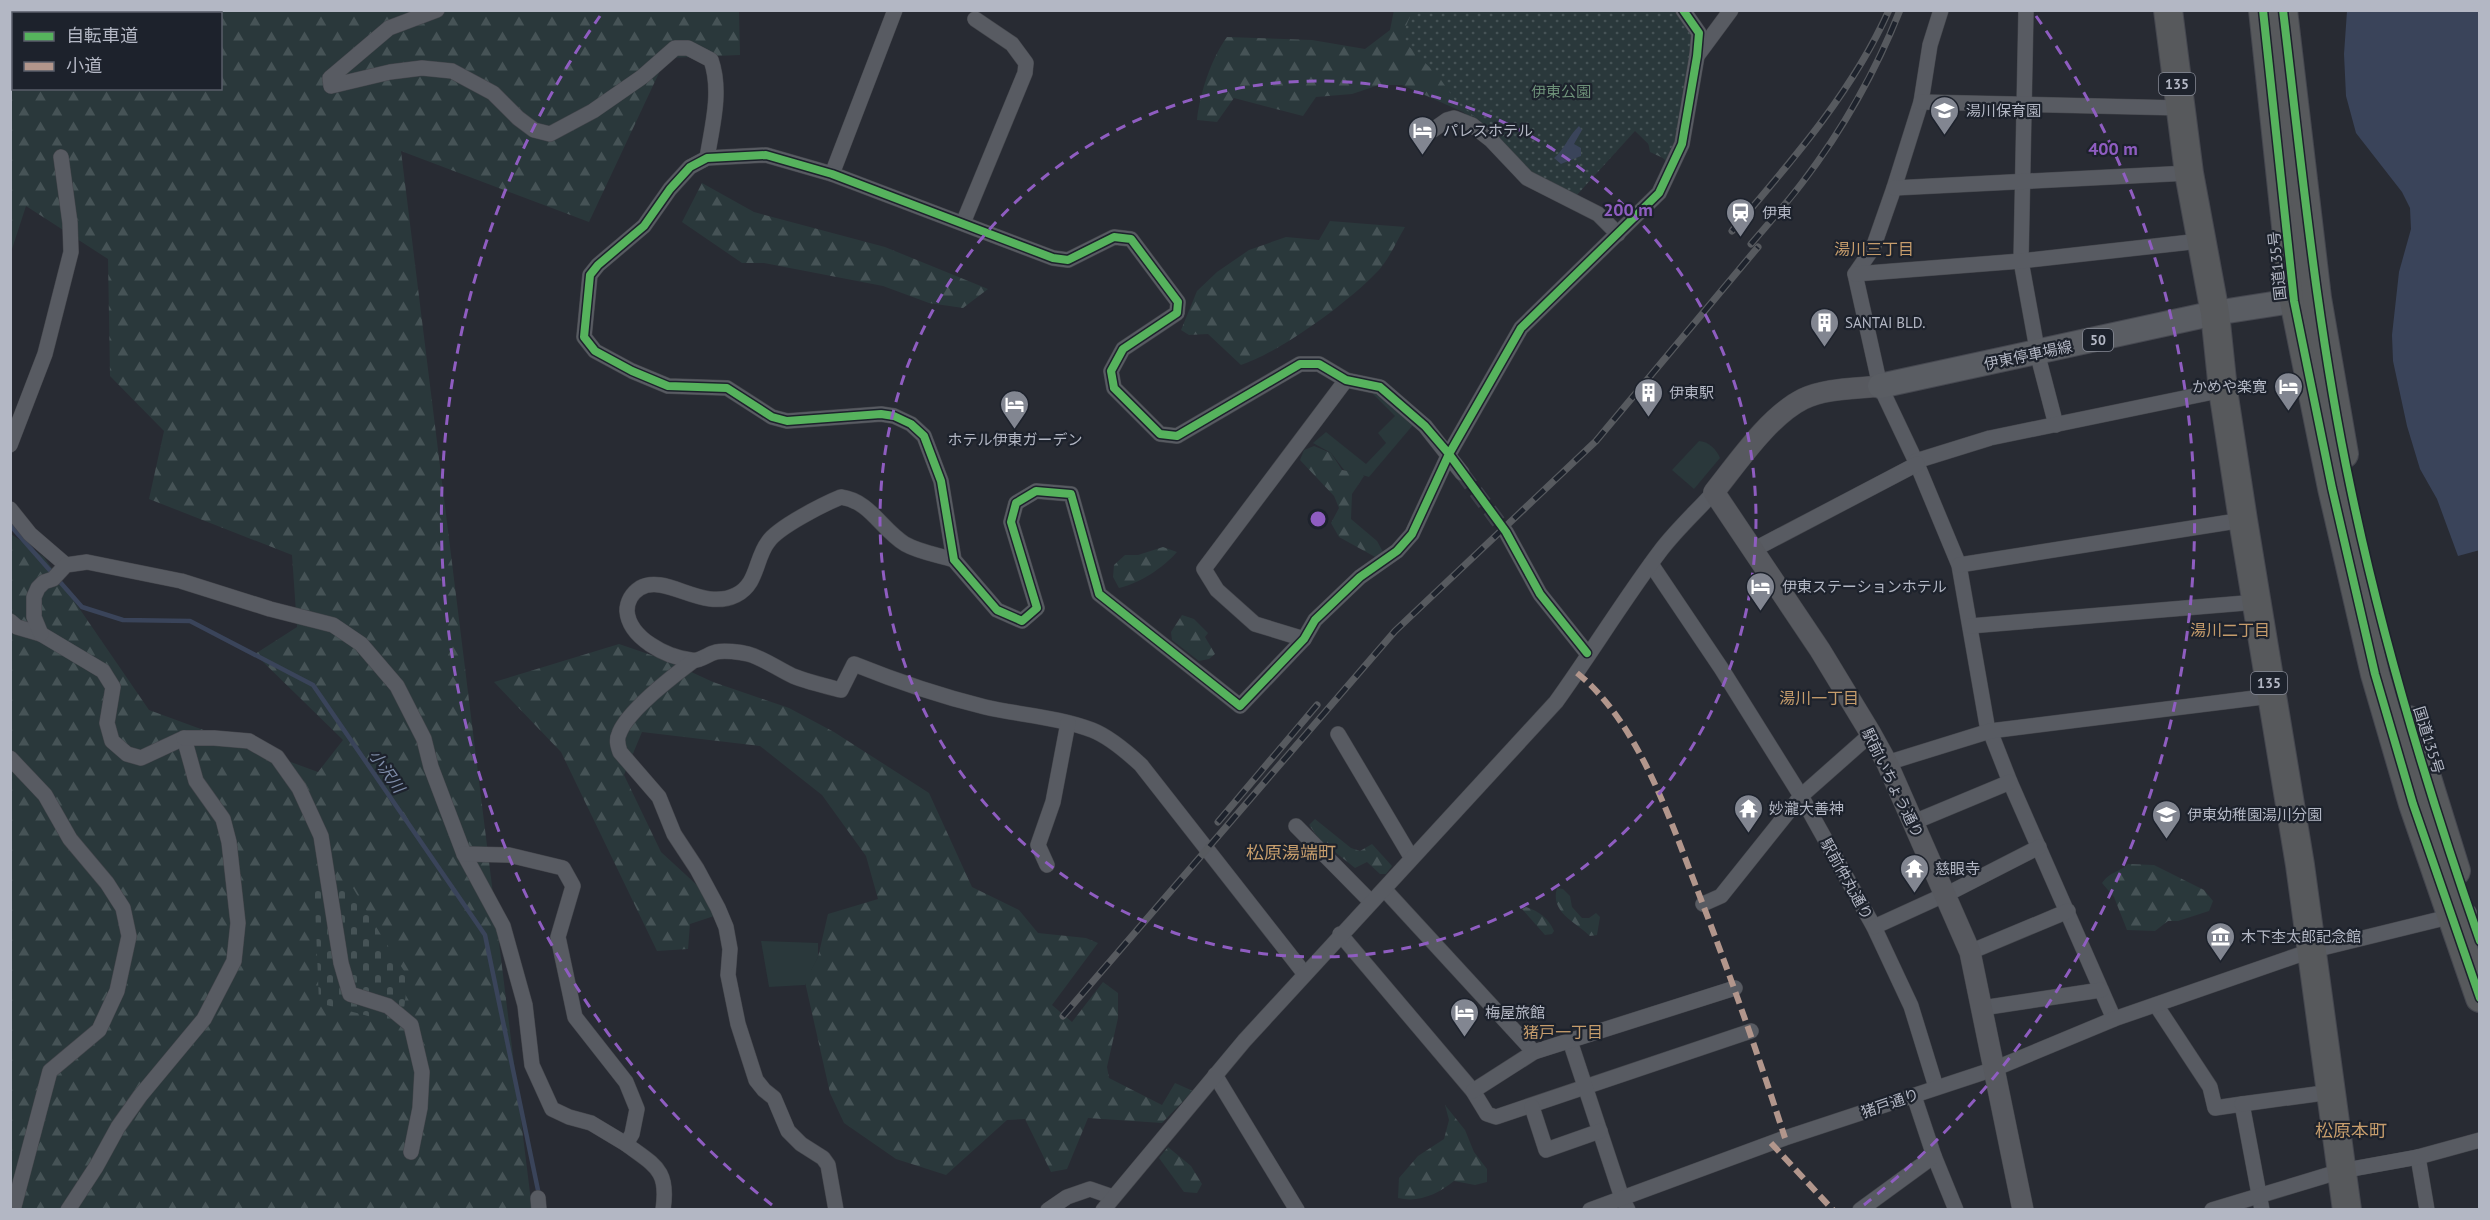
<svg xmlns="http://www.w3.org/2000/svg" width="2490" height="1220" font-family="'PT Sans','Noto Sans JP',sans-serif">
<defs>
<pattern id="forest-firs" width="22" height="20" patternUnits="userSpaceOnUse" patternTransform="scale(1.5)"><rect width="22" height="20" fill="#2a383b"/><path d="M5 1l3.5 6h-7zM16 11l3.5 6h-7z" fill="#465356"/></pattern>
<pattern id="cemetery-stones" width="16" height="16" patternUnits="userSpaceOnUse" patternTransform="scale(1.5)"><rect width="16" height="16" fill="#2a383b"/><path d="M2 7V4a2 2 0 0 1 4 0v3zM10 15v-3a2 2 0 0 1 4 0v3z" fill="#465356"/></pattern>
<pattern id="park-dots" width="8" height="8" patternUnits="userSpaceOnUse" patternTransform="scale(1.5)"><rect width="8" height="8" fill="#2a383b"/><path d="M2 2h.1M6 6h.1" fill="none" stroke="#465356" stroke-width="1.8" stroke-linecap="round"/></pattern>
</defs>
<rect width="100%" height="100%" fill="#282b33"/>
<g fill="#2a383b">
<polygon points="1370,391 1383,397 1413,425 1369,477 1344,470 1331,453 1313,443 1326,432 1366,464 1386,443 1378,433 1395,416"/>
<path d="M1699,441c9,0 18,9 21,17l-26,31 -22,-19z"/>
<polygon points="761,941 818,943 818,957 805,985 769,987"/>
</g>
<g fill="url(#forest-firs)" fill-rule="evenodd">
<path d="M1394,10l277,1 -8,147 -13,-6 -4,-20 3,-14 -169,7 -17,-13 -61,-27h-23l-27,9 -36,3 -13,19 -69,-18 -17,24 -20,-2c3,-27 14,-61 30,-83l85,3 53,9 25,-19z"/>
<path d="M11,11h728l1,44 -74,3 -77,164 -188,-71 131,1058h-521v-675l33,23 105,153 169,62 25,-32 -88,-86 42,-27 -5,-72 -143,-56 15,-68 -54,-55 -2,-117 -82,-53 -15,46zM14,14h206v74h-206z"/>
<polygon points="702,183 754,212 885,247 988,289 963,308 929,303 883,286 764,263 742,263 682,222"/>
<path d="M1330,221l75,6c-9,15 -17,35 -30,47 -29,30 -95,78 -134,91l-33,-31 -19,1 -8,-5 16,-39 20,-19 32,-22 37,-13 33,3z"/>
<polygon points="1314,446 1331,453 1342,470 1360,473 1364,476 1352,494 1351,519 1377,541 1383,552 1377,558 1339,537 1331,523 1339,508 1334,496 1300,460 1304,450"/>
<path d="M1163,547l14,5c-14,16 -37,31 -58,36l-6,-11 1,-12 11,-10h13z"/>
<polygon points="1182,615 1194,619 1208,633 1205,637 1215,654 1209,659 1199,661 1172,640 1171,632"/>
<polygon points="619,644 663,659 713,682 789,708 834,732 929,793 972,887 1019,910 1038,933 1086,938 1098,943 1052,1005 1072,1022 1103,982 1118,993 1118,1018 1107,1067 1109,1078 1162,1105 1175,1083 1193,1091 1162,1123 1088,1118 1067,1169 1051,1172 1025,1119 1007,1120 946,1175 896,1159 844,1123 830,1093 805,982 818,957 828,914 878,899 866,856 822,795 760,746 642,732 624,775 661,852 698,886 714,916 690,924 688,949 657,951 561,752 494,682"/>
<polygon points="1315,819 1351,848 1360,851 1372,844 1392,866 1386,874 1380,874 1367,862 1355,868 1320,840 1309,825"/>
<path d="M2128,864l26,1 50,25 9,11 -4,10 -31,10h-10l-13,10 -28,-1 -13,-33 -12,-14c9,-12 16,-10 26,-19z"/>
<path d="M1557,888l6,1 7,7 2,11 10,11h7l7,-5 4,4 -3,18 -7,1c-16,-15 -40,-24 -33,-48z"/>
<path d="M1526,907c13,4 23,12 28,24l-2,3 -7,1 -23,-26z"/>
<path d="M1445,1105l20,25 9,22 13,17v13l-12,3 -21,-4c-16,13 -35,22 -56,17l1,-20 19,-22 26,-17 5,-19z"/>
<polygon points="1168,1147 1191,1166 1202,1184 1197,1193 1184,1192 1159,1158"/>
</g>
<polygon fill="url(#cemetery-stones)" points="314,879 353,888 384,940 408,977 402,1025 319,1003"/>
<polygon fill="url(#park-dots)" points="1416,11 1676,11 1693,33 1690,72 1676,146 1669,164 1635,131 1576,196 1527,175 1479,120 1457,103 1439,77 1401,38 1412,12"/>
<g fill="#3a445a">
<polygon points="2347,11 2479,11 2480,550 2458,556 2437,499 2420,469 2407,426 2393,361 2392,335 2399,272 2411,229 2410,208 2402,192 2356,133 2346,96 2344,54"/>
<path d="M1579,126l3,4 -8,14 7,4v8l-20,8 -7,-6c11,-9 14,-22 25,-32z"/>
</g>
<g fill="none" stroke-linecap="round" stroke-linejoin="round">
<polyline stroke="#3a445a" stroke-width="4.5" points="10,525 82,607 123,620 190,621 313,685 485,935 539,1195"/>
<polyline stroke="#3d4049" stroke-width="15" stroke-dasharray="15 8" stroke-linecap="butt" points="1462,473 1506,532"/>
<defs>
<g id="street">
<path d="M437,10l-48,18 -59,50 1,8 59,-14 32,-4 30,3 41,22 25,25 16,12 16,4 43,-23 49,-34 33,-29h13l23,12c11,31 1,67 -4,98"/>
<polyline points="1941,10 1930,45 1921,102 1894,188 1873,248 1855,274 1880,386 1917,464 1959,565 1988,731"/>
<polyline points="2026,10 2021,261 2039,360 2056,425"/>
<polyline points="1697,56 1731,10"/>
<polyline points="1921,102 2181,108"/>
<polyline points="1430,132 1447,120 1454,118 1472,125 1491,140 1527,178 1598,214 1618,234"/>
<polyline points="832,174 895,10"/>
<polyline points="1894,188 2189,173"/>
<polyline points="963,223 1025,73 1026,63 1012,44 975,19"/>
<polyline points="1855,274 2021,261 2200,241"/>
<polyline points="10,445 45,354 71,252 70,223 61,157"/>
<polyline points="1916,461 1990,438 2223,390"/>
<polyline points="1462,473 1425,426 1380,387 1346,380 1319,364 1300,364 1177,436 1160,434 1114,388 1111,371 1123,349 1177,313 1178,302 1131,239 1114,237 1068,260 1053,258 832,174 766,155 707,158 690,167 670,189 644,226 598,265 590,275 584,337 595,351 632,371 668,386 727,388 772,417 787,421 881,414 894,416 911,424 924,436 941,481 954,560 997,610 1022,621 1037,608 1011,522 1016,503 1036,491 1071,494 1099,594 1240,706 1304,639 1315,620 1360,577 1397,551 1412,534 1449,454 1521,328 1659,193 1682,144 1697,56 1699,33 1683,10"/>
<polyline points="10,509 30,534 66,565"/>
<polyline points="1506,532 1540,594 1587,653"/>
<polyline points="1753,550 1917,464"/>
<path d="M954,560c-16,-5 -35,-8 -49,-16 -24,-15 -35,-43 -64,-47 -17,7 -63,30 -73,45 -13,17 -10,42 -32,53 -34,17 -70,-22 -96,-7 -8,5 -13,14 -13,23 2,27 39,46 64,49 8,2 17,-6 25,-8 8,-2 24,0 32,2 15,4 30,15 45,22 15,6 32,10 48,14l13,-26c42,17 86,32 131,43 35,8 73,10 107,23 18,7 35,22 49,35l163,208"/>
<polyline points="1651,564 1721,668 1801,796 1874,927 1911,1006 1936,1087"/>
<polyline points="1959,565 2243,520"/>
<polyline points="10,621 17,627 41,634 103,671 113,687 107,723 112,741 127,754 141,758 184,738 196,781 223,819 229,842 238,923 234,961 204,1019 140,1096 118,1127 96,1167 68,1210"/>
<polyline points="1970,626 2257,602"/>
<polyline points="41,634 34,617 34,597 38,588 44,582 53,579 66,565 87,562 181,581 270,609 333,625 361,644 397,686 424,739 431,767 464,854 503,926 525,1005 532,1065 552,1109 569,1117 591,1123 626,1144"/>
<polyline points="1304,639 1255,624 1217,590 1204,569 1346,380"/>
<path d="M693,661c-20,15 -66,50 -74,73 -3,6 -1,12 1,18l39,45 15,37 23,35 21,39 8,19 4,22 -2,26 10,49 18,56 8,10 10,8 14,33 13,13 22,14 5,7 8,45"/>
<polyline points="1990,731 2010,782 2114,1019"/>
<polyline points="1338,734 1411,857"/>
<polyline points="184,738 214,738 249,741 277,757 299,788 321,836 341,963 350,994 388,1006 411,1025 422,1072 420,1108 411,1152"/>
<polyline points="10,758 45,795 70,839 107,883 123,908 129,936 117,991 99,1030 50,1071 13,1210"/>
<polyline points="1887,763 1990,731 2271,696"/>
<polyline points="1914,822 2010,782"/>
<polyline points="1296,826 1371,902"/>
<path d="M464,854l45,1 54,13 10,18 -15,51 17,80 51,65 11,27 -5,25 -6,10c29,22 43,25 37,66"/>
<polyline points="1047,865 1038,845 1053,802 1068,723"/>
<polyline points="1385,890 1534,1052"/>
<polyline points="1703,904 1721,896 1801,796 1871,734"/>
<polyline points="1874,927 1955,890 2039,847"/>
<polyline points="1340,934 1473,1091 1487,1114 1496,1117 1751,1031"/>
<polyline points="1970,952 2068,911"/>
<polyline points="2156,1005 2210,1087 2215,1108 2242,1104 2262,1210"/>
<polyline points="1982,1008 2101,990"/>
<polyline points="1570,1041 1622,1198 1628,1210"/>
<polyline points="1215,1075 1297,1210"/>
<polyline points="1473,1091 1534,1052 1735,988"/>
<polyline points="1914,1096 1934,1156 1956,1210"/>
<polyline points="2242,1104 2331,1092"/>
<polyline points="1532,1107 1546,1150 1600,1131"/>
<polyline points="2418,1157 2427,1210"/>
<polyline points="538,1198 539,1210"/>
<polyline points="1048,1210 1067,1197 1090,1189 1113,1197"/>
<path d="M1103,1210l141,-169 312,-339c36,-50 68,-103 105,-152 16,-21 36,-39 53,-58"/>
<polyline points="1590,1210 1785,1138 1994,1069 2114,1019 2310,951 2469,912"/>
<polyline points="1860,1210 1934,1156"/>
<polyline points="2212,1210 2341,1171 2418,1157 2480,1140"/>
</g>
<path id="secondary" d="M1880,386c-25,3 -54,2 -77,13 -34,17 -65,63 -89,93l106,158 51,84 16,29 58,132 25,57 53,258"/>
<polyline id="primary" points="1880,386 2215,313 2311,298"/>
<g id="highway">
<polyline points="2168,10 2189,173 2215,313 2223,390 2243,520 2300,865 2347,1210"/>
<polyline points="2263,10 2294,301 2332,488 2375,674 2413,804 2480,998"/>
<polyline points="2283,10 2317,298 2344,454"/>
<polyline points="2409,720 2456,871"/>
</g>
</defs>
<use href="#street" stroke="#44464c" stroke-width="16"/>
<use href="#secondary" stroke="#44464c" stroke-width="22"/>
<use href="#primary" stroke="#464850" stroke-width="26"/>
<use href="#highway" stroke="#45474f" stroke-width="30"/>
<use href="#street" stroke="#585b62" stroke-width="15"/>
<use href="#secondary" stroke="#57595f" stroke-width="21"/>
<use href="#primary" stroke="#5a5d63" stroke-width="24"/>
<use href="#highway" stroke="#57595c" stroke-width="28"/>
<defs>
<g id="rail">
<path d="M1732,231c58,-68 120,-138 157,-221"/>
<path d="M1751,244c17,-20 35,-40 51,-61 39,-51 74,-112 98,-173"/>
<polyline points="1218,822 1317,705"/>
<polyline points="1063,1016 1395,631 1596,441 1758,247"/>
</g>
</defs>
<use href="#rail" stroke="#575a5f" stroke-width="7"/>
<use href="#rail" stroke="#1d222c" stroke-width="4.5" stroke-dasharray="14" stroke-linecap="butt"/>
<g stroke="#b2968c" stroke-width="6" stroke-dasharray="12 6" stroke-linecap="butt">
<path d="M1577,673c61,49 92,144 120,216 32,83 61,165 88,249"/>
<polyline points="1771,1143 1833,1210"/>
</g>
<defs>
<g id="cycleway">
<polyline points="2263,10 2294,301 2332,488 2375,674 2413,804 2480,998"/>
<path d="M2283,10c19,159 34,319 67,475 32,155 78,307 130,456"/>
<polyline points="1587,653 1540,594 1506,532 1449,454 1425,426 1380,387 1346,380 1319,364 1300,364 1177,436 1160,434 1114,388 1111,371 1123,349 1177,313 1178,302 1131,239 1114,237 1068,260 1053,258 832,174 766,155 707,158 690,167 670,189 644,226 598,265 590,275 584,337 595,351 632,371 668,386 727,388 772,417 787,421 881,414 894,416 911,424 924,436 941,481 954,560 997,610 1022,621 1037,608 1011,522 1016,503 1036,491 1071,494 1099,594 1240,706 1304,639 1315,620 1360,577 1397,551 1412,534 1449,454 1521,328 1659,193 1682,144 1697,56 1699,33 1683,10"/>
</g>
</defs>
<use href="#cycleway" stroke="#1d222c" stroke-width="11"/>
<use href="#cycleway" stroke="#56b35d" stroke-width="8"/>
</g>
<g fill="none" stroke="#8f5dc1" stroke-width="3" stroke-dasharray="10 8">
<circle cx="1318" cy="519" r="438"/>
<path d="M772 1205A877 877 0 0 1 600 16M2036 16A877 877 0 0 1 1864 1205"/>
</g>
<defs>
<symbol id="school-pin" viewBox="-11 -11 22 30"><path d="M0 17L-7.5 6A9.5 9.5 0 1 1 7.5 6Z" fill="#828691" stroke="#1d222c"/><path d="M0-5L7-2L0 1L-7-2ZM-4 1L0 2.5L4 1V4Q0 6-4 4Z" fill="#fff"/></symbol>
<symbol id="hotel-pin" viewBox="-11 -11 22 30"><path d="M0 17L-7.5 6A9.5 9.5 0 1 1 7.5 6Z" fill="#828691" stroke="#1d222c"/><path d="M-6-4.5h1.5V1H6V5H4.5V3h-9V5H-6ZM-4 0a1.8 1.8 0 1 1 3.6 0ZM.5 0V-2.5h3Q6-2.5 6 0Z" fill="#fff"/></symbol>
<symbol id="station-pin" viewBox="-11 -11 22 30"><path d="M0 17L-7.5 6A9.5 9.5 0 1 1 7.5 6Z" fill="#828691" stroke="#1d222c"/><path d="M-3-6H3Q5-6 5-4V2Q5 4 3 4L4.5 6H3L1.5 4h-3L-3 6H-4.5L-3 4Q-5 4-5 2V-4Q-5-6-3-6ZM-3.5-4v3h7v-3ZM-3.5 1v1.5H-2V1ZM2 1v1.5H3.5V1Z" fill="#fff"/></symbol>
<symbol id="building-pin" viewBox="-11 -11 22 30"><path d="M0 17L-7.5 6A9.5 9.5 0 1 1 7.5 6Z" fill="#828691" stroke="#1d222c"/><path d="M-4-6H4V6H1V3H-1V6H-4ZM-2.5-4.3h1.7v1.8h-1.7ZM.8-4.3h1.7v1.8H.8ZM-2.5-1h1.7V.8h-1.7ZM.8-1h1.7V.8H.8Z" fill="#fff"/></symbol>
<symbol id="temple-pin" viewBox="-11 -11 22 30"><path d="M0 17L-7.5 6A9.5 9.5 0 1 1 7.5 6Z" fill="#828691" stroke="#1d222c"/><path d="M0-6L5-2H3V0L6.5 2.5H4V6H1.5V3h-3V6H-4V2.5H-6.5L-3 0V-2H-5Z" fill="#fff"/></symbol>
<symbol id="museum-pin" viewBox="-11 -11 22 30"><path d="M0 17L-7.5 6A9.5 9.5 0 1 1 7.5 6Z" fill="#828691" stroke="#1d222c"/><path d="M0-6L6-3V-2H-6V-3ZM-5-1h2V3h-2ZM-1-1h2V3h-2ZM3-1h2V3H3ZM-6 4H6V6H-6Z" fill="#fff"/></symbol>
</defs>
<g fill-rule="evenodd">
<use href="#school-pin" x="1928" y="94" width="33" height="45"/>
<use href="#hotel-pin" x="1406" y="114" width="33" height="45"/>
<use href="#station-pin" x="1724" y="196" width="33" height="45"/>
<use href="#building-pin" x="1808" y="306" width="33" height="45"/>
<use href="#hotel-pin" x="2272" y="370" width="33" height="45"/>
<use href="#building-pin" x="1632" y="376" width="33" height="45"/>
<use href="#hotel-pin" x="998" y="388" width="33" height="45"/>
<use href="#hotel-pin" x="1744" y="570" width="33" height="45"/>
<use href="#temple-pin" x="1732" y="792" width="33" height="45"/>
<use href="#school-pin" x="2150" y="798" width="33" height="45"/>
<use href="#temple-pin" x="1898" y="852" width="33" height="45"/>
<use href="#museum-pin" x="2204" y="920" width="33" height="45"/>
<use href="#hotel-pin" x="1448" y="996" width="33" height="45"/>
</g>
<g text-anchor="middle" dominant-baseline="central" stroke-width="4.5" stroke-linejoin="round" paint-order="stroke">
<g fill="#1d222c" stroke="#868a96" stroke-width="1.5">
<rect x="2159" y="73" width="36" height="22" rx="4.5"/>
<rect x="2083" y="329" width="30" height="22" rx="4.5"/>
<rect x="2251" y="672" width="36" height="22" rx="4.5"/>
</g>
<g font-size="14" font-weight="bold" fill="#b3b7c4">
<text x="2177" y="84">135</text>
<text x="2098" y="340">50</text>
<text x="2269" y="683">135</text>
</g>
<g font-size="15" fill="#6d9179" stroke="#1d222c">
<text x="1561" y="91">伊東公園</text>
</g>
<g font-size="15" fill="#b3b7c4" stroke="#1d222c" text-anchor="start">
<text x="1966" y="110">湯川保育園</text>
<text x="1443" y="130">パレスホテル</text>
<text x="1762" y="212">伊東</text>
<text x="1845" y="322">SANTAI BLD.</text>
<text x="2267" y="386" text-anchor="end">かめや楽寛</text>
<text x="1669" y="392">伊東駅</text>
<text x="1015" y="439" text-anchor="middle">ホテル伊東ガーデン</text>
<text x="1782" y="586">伊東ステーションホテル</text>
<text x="1769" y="808">妙瀧大善神</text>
<text x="2187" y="814">伊東幼稚園湯川分園</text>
<text x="1935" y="868">慈眼寺</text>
<text x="2241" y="936">木下杢太郎記念館</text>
<text x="1485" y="1012">梅屋旅館</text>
</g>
<g font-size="15" fill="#b3b7c4" stroke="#1d222c">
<text transform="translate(2277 266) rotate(-96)">国道135号</text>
<text transform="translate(2028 355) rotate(-12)">伊東停車場線</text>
<text transform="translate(2429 740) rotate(73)">国道135号</text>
<text transform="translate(1893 783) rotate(64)">駅前いちょう通り</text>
<text transform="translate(1847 879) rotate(61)">駅前仲丸通り</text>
<text transform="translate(1890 1103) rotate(-19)">猪戸通り</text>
</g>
<g font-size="16" fill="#c69d6c" stroke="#1d222c">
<text x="1874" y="249">湯川三丁目</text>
<text x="2230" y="630">湯川二丁目</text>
<text x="1819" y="698">湯川一丁目</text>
<text x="1563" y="1032">猪戸一丁目</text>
</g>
<g font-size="16" font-style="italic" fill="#7e8ca8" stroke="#1d222c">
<text transform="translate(387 771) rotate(55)">小沢川</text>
</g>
<g font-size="18" fill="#c69d6c" stroke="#1d222c">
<text x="1291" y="852">松原湯端町</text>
<text x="2351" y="1130">松原本町</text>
</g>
</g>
<circle cx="1318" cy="519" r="9" fill="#8f5dc1" stroke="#1d222c" stroke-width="3"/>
<g font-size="18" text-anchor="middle" font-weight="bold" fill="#8f5dc1" stroke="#1d222c" stroke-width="4.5" stroke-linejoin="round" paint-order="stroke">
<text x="2113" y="155">400 m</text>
<text x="1628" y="216">200 m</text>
</g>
<rect width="2490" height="1220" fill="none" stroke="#b3b7c4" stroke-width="24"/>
<rect x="12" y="12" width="210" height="78" fill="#1d222c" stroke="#595e69" stroke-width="1.5"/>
<rect x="24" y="32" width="30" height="9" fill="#56b35d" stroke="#595e69" stroke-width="1.5"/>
<text x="66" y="42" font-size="18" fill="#b3b7c4">自転車道</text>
<rect x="24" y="62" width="30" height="9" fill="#b2968c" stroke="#595e69" stroke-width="1.5"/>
<text x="66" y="72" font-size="18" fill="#b3b7c4">小道</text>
</svg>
